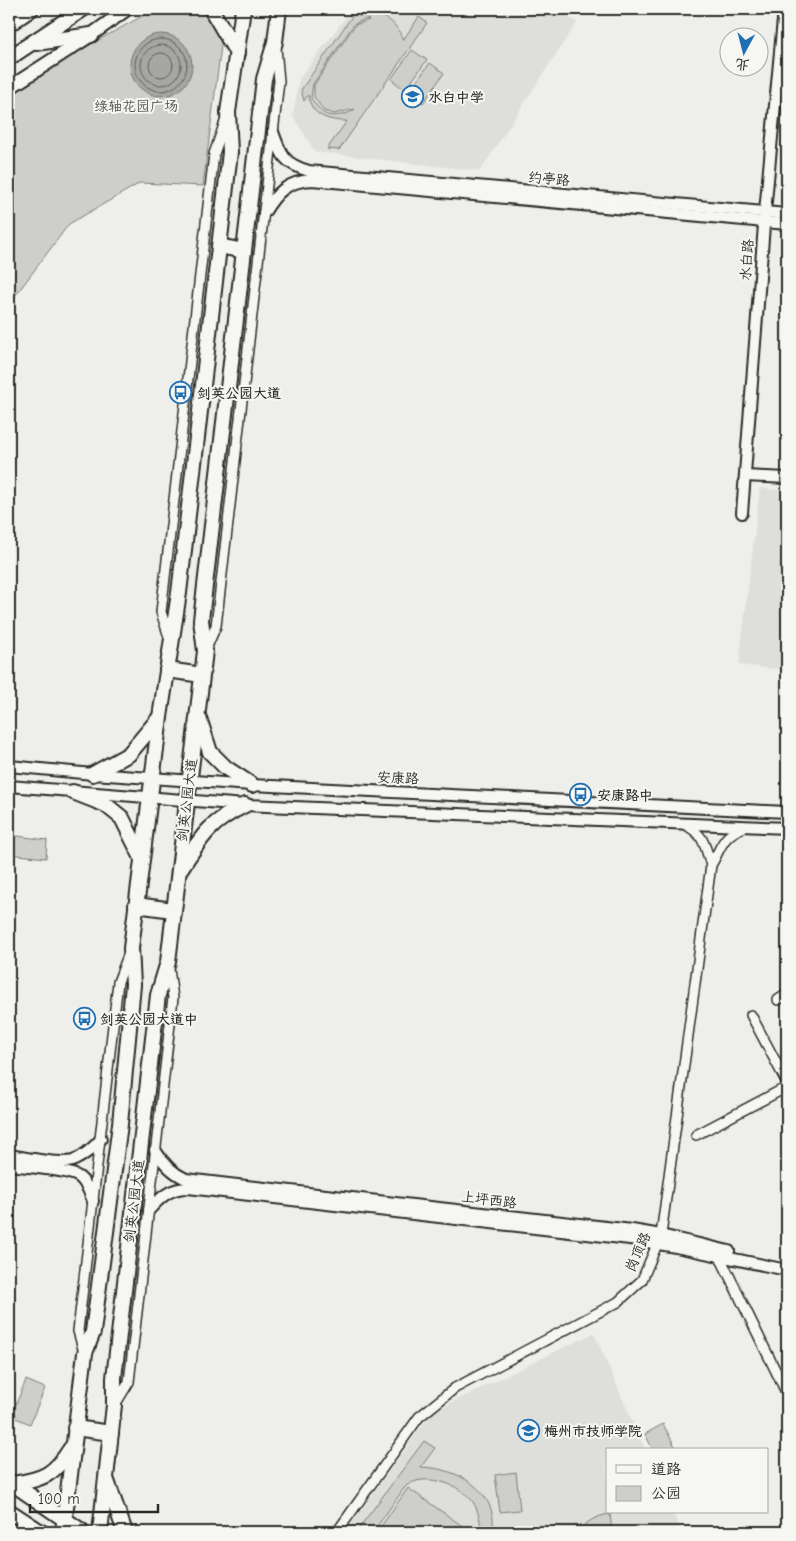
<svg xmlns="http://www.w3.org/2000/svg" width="796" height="1541" font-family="'Comic Neue','LXGW WenKai TC',sans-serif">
<rect width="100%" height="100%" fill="#eeeeea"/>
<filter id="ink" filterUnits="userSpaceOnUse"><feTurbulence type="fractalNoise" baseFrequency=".02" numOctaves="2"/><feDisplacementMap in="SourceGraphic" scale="10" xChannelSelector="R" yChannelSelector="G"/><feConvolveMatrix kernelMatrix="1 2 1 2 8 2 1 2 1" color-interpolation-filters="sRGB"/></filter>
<g filter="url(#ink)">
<g fill="#dededb">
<polygon points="352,9 553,9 577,22 480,171 315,152 293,116 299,79"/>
<polygon points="760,488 787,491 787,670 739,665"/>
<polygon points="594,1333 645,1450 607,1450 607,1512 673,1512 682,1532 345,1532 432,1412"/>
</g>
<g fill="#cececa" stroke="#7c7c7a" fill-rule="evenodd">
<polygon points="155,9 209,9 221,28 221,46 203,186 140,183 69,224 9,304 9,96 57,63"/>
<path d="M357,9h8l-5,7c22,-4 35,3 43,24l16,-23 8,6 -88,127 -12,-1 20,-28c-19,0 -36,-5 -39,-26l-4,6 -3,-11zM366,19l3,1 -14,5 -41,60v12l10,14 10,3 21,-5c-5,5 -19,8 -27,6 -7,-2 -13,-11 -17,-17l2,-14 41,-60z"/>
<polygon points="412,50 427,60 405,90 391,79"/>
<polygon points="430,63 444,73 423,103 408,93"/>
<polygon points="10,835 47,840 46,858 9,854"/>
<polygon points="26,1380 45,1388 30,1424 11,1416"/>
<polygon points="663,1424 677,1450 653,1450 645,1434"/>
<path d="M424,1441l11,7 -14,19c37,1 77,23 72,65h-11c-2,-10 -3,-21 -9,-30 -12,-18 -50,-31 -68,-15l-32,45h-17z"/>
<polygon points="516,1472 520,1510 500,1512 495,1475"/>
<polygon points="408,1488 471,1532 377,1532"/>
<path d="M610,1514l2,18h-34c9,-11 18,-16 32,-18z"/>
</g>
<circle fill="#a6a6a3" stroke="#757573" cx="161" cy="65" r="31"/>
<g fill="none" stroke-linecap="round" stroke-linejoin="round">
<g stroke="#5c5c5b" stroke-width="1">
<circle cx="161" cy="65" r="26"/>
<circle cx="161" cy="65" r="20"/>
<circle cx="161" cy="65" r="12"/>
</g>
<defs>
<g id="minor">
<polyline points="170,640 161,612 214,154 226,119"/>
<polyline points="206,649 216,626 279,81 276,48"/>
<path d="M684,824c21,11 20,20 27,41"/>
<polyline points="778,1000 787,994"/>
<polyline points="751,1015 787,1083"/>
<polyline points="696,1135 787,1087"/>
<polyline points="719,1255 787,1394"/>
<polyline points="84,1352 78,1331 118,982 129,953"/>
<polyline points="115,1405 129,1382 173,998 169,969"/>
<path d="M337,1532l82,-115 36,-29 163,-86 24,-22 19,-45 50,-370c11,-18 10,-29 33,-38"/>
</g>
<g id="tertiary">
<path d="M273,132c8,23 11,32 36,39l478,43"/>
<path d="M264,213c12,-20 23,-32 48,-33l475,44"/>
<polyline points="745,476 787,478"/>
<polyline points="742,513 765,212 784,9"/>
<polyline points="9,766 93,774 252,785 787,812"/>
<polyline points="9,786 245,805 787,828"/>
<path d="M155,1150c8,13 17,23 31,29l446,51 29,5 68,16"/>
<path d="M9,1155c15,2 51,10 64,6 11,-5 20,-13 28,-22"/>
<path d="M9,1165c15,2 59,4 70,12 8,6 10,15 14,24"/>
<path d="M149,1210c12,-13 21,-22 39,-22l442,51 46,8 111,23"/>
</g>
<polyline id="secondary" points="9,88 91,35 127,9"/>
<g id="primary">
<polyline points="211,9 237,53"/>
<polyline points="219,246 244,251"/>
<polyline points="167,670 202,675"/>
<polyline points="199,718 210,752 226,768 252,785"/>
<polyline points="93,774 129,754 160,717"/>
<polyline points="73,792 106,805 122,818 141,856"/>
<path d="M179,871c22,-33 29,-48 66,-66"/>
<polyline points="136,905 173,910"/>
<polyline points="75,1428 111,1433"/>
<polyline points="9,1481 83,1532"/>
<polyline points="107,1481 125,1532"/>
<path d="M13,1484c31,-5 41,-9 58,-36"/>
<polyline points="9,1511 41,1532"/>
<polyline points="63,1532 85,1353 93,1332 120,1124 133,985 131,948 160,717 179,593 230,152 228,112 243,9"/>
<polyline points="100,1532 114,1405 114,1378 158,995 168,962 205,651 201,620 264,79 275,42 279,9"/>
</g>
<g id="trunk">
<polyline points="9,24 31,9"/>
<polyline points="36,43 91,35"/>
<polyline points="9,58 83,9"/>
</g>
</defs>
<use href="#minor" stroke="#2b2b2b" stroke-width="12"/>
<use href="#tertiary" stroke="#2b2b2b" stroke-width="14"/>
<use href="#secondary" stroke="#2b2b2b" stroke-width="16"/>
<use href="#primary" stroke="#2b2b2b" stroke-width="18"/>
<use href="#trunk" stroke="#2b2b2b" stroke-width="18"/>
<use href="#minor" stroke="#f6f6f2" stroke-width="9"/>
<use href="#tertiary" stroke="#f6f6f2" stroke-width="10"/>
<use href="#secondary" stroke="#f6f6f2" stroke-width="12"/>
<use href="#primary" stroke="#f6f6f2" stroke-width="14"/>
<use href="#trunk" stroke="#f6f6f2" stroke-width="14"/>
</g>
</g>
<defs>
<symbol id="school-ring" viewBox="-11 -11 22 22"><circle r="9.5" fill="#f6f6f2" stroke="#1f6fb2" stroke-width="1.5"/><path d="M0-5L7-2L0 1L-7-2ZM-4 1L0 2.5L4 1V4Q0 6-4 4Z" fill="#1f6fb2"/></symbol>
<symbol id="bus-ring" viewBox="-11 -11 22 22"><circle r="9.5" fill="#f6f6f2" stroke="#1f6fb2" stroke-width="1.5"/><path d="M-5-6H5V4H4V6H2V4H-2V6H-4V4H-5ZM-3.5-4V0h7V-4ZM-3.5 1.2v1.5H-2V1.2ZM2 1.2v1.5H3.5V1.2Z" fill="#1f6fb2"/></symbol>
<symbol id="university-ring" viewBox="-11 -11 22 22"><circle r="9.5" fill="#f6f6f2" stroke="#1f6fb2" stroke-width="1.5"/><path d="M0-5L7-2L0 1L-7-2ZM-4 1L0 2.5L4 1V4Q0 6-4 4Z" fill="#1f6fb2"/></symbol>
</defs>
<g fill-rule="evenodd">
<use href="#school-ring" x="400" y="84" width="25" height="25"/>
<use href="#bus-ring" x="168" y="380" width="25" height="25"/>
<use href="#bus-ring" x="568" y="782" width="25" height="25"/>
<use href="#bus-ring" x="72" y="1006" width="25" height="25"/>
<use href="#university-ring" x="516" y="1418" width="25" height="25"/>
</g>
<g text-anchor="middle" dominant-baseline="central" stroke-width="4" stroke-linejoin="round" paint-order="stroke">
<g font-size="14" font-weight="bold" fill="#2b2b2b" stroke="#f6f6f2" text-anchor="start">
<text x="428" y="97">水白中学</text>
<text x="197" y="393">剑英公园大道</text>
<text x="597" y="795">安康路中</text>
<text x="100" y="1019">剑英公园大道中</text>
<text x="544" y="1431">梅州市技师学院</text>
</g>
<g font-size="14" fill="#545453" stroke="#f6f6f2">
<text x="136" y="106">绿轴花园广场</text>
</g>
<g font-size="14" fill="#2b2b2b" stroke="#f6f6f2">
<text transform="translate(549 179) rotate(5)">约亭路</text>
<text transform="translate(747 260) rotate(-86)">水白路</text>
<text transform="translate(398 778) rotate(3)">安康路</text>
<text transform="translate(187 800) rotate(-83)">剑英公园大道</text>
<text transform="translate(489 1200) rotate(7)">上坪西路</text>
<text transform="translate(134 1201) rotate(-83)">剑英公园大道</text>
<text transform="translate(638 1252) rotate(-66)">岗顶路</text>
</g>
</g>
<rect width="796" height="1541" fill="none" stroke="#f6f6f2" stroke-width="30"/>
<rect x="15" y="15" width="766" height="1511" fill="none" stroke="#2b2b2b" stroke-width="2" filter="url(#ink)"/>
<rect x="606" y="1448" width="162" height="65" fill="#f6f6f2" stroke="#a5a5a2"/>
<rect x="616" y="1465" width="25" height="8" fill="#f6f6f2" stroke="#a5a5a2"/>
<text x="651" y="1474" font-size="15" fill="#2b2b2b">道路</text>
<rect x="616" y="1486" width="25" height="15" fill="#cececa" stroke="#a5a5a2"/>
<text x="651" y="1498" font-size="15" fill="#2b2b2b">公园</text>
<g transform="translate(744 52) rotate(187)"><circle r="24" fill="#f6f6f2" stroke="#a5a5a2"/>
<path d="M0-4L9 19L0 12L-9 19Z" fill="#1f6fb2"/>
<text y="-8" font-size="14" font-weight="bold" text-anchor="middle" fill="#2b2b2b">北</text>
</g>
<path d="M30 1504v8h128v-8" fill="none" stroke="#2b2b2b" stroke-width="2.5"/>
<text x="38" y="1504" font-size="15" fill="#2b2b2b" stroke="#f6f6f2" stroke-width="4" paint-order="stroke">100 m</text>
</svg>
